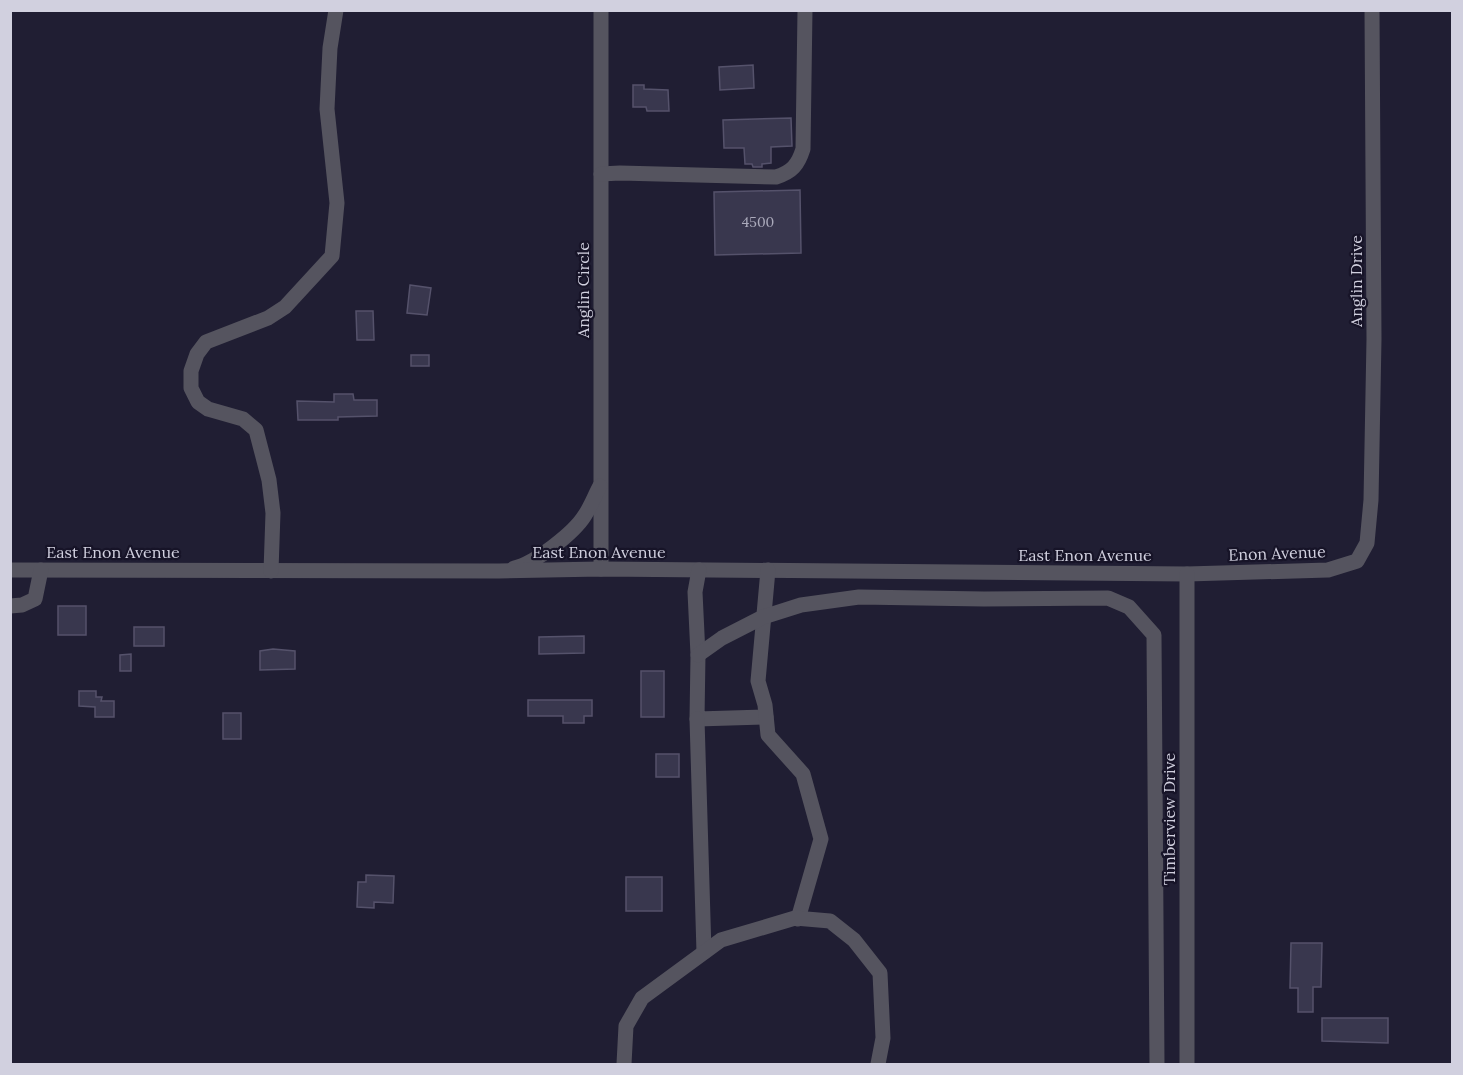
<svg xmlns="http://www.w3.org/2000/svg" width="1463" height="1075" font-family="Lora,serif">
<rect width="100%" height="100%" fill="#201e33"/>
<g fill="#39374e" stroke="#55526b" stroke-width="1.5">
<polygon points="753,65 754,88 720,90 719,67"/>
<polygon points="633,85 644,85 644,89 668,90 669,111 647,111 646,107 633,107"/>
<polygon points="791,118 792,146 771,147 771,163 762,164 762,167 753,167 752,164 745,164 744,148 724,148 723,120"/>
<polygon points="800,190 801,253 715,255 714,192"/>
<polygon points="410,285 431,288 427,315 407,313"/>
<polygon points="356,311 373,311 374,340 357,340"/>
<rect x="411" y="355" width="18" height="11"/>
<polygon points="334,394 353,394 354,400 377,400 377,416 338,417 338,420 298,420 297,401 334,402"/>
<rect x="58" y="606" width="28" height="29"/>
<rect x="134" y="627" width="30" height="19"/>
<polygon points="584,636 584,653 539,654 539,637"/>
<polygon points="273,649 295,651 295,669 260,670 260,651"/>
<polygon points="131,654 131,671 120,671 120,655"/>
<rect x="641" y="671" width="23" height="46"/>
<polygon points="79,691 96,691 96,697 102,697 101,701 114,701 114,717 95,717 95,707 79,706"/>
<polygon points="528,700 592,700 592,716 584,716 584,723 563,723 563,716 528,716"/>
<rect x="223" y="713" width="18" height="26"/>
<rect x="656" y="754" width="23" height="23"/>
<polygon points="366,875 394,876 393,903 374,902 374,908 357,907 358,882 366,882"/>
<rect x="626" y="877" width="36" height="34"/>
<polygon points="1291,943 1322,943 1321,987 1313,987 1313,1012 1298,1012 1298,988 1290,988"/>
<polygon points="1322,1018 1388,1018 1388,1043 1322,1041"/>
</g>
<g fill="none" stroke-linecap="round" stroke-linejoin="round">
<g stroke="#55545f" stroke-width="15">
<polyline points="601,10 601,569"/>
<path d="M601,174l19,-1 156,4c16,-5 22,-12 27,-28l2,-139"/>
<path d="M514,568c20,-4 60,-35 71,-53 6,-9 10,-20 15,-29"/>
<polyline points="10,570 499,571 601,569 1187,574 1328,570 1357,561 1367,543 1371,500 1374,339 1372,10"/>
<polyline points="699,570 695,592 698,655 697,719 766,717"/>
<polyline points="768,570 758,681 765,705 768,735 803,774 821,839 798,919"/>
<polyline points="271,571 273,513 269,480 256,430 243,419 208,409 198,402 191,388 191,371 197,354 206,342 268,318 285,307 332,256 337,203 327,109 330,48 336,10"/>
<polyline points="10,606 22,605 35,599 41,570"/>
<polyline points="698,655 722,638 763,617 801,605 859,597 984,599 1108,598 1129,607 1154,635 1157,1064"/>
<polyline points="697,719 704,952"/>
<polyline points="624,1064 626,1026 642,998 721,940 795,918 830,921 854,940 880,973 883,1038 878,1064"/>
<polyline points="1187,1064 1187,574"/>
</g>
</g>
<g text-anchor="middle" dominant-baseline="central" stroke-width="4.5" stroke-linejoin="round" paint-order="stroke">
<g font-size="14" fill="#abaabb">
<text x="758" y="222">4500</text>
</g>
<g font-size="16" fill="#d1d0df" stroke="#171428">
<text transform="translate(1356 281) rotate(-90)">Anglin Drive</text>
<text transform="translate(583 290) rotate(-90)">Anglin Circle</text>
<text x="113" y="552">East Enon Avenue</text>
<text x="599" y="552">East Enon Avenue</text>
<text transform="translate(1277 553) rotate(-2)">Enon Avenue</text>
<text x="1085" y="555">East Enon Avenue</text>
<text transform="translate(1169 819) rotate(-90)">Timberview Drive</text>
</g>
</g>
<rect width="1463" height="1075" fill="none" stroke="#d1d0df" stroke-width="24"/>
</svg>
